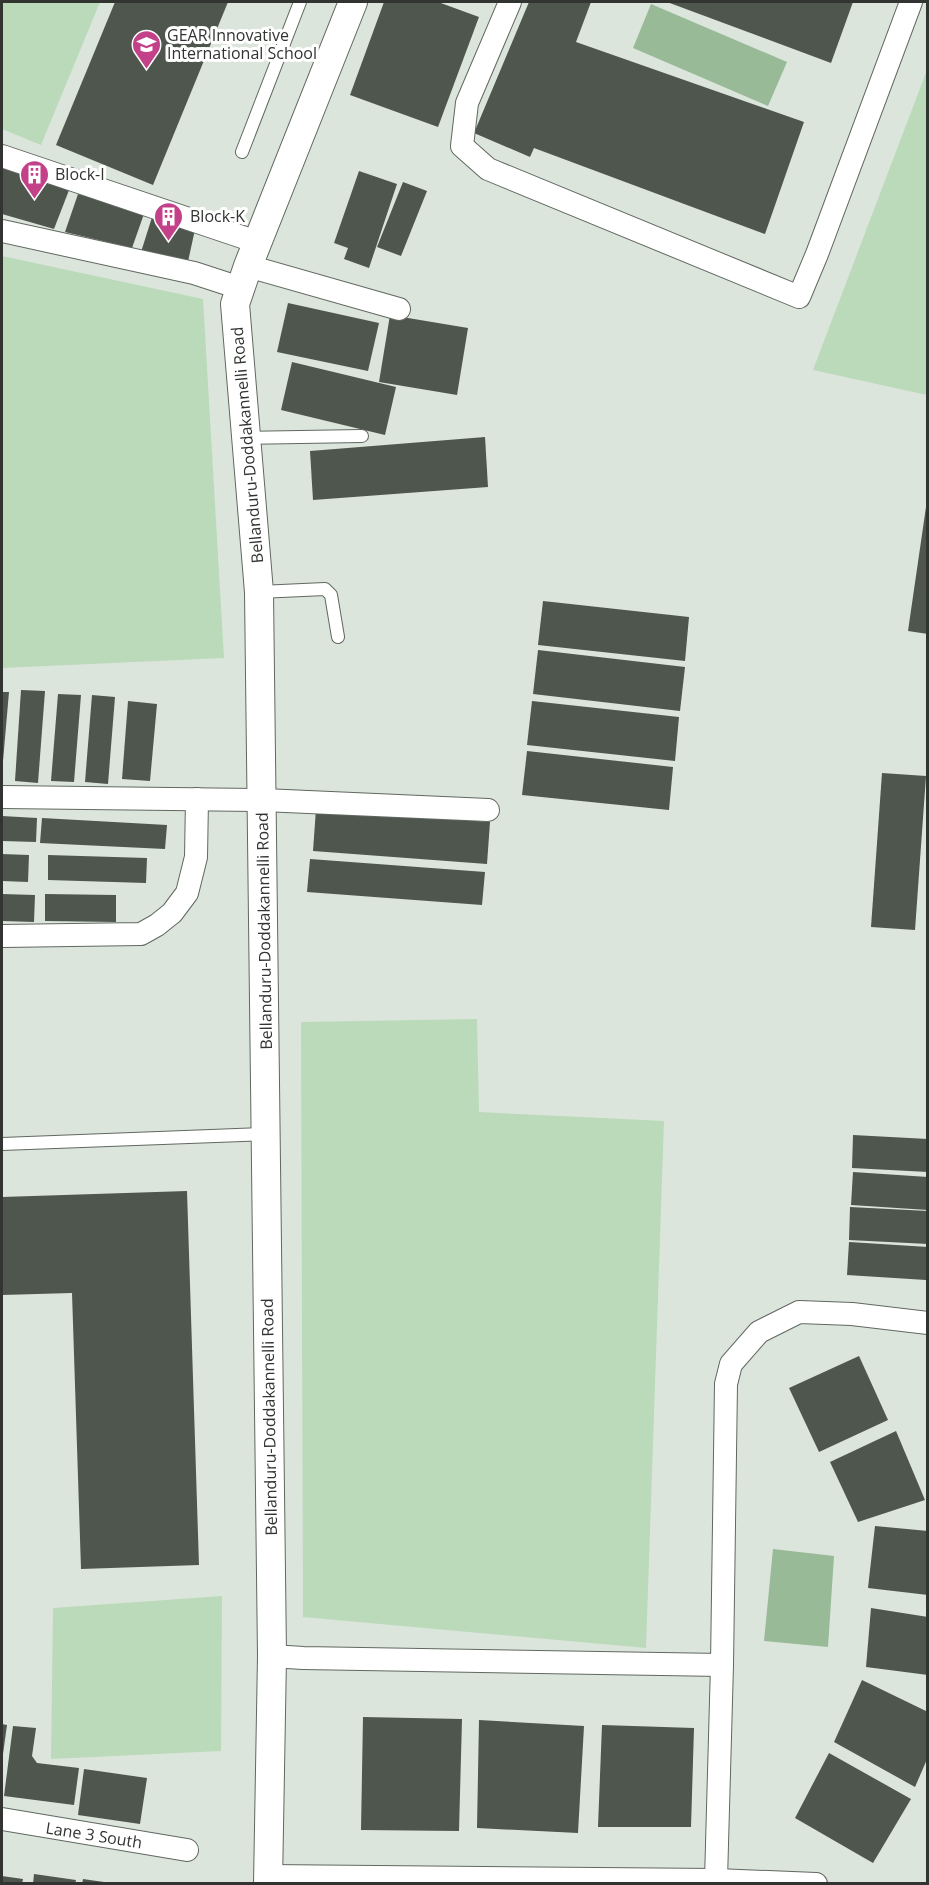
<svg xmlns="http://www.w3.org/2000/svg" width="929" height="1885" font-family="'Open Sans',sans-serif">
<rect width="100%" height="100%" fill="#dce5dc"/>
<g fill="#badaba">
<polygon points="2,2 100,2 41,145 2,129"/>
<polygon points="927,70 927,395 813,370"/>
<polygon points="2,256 203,299 224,658 2,668"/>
<polygon points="477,1019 479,1112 664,1121 646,1648 303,1617 301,1022"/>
<polygon points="222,1596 221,1751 51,1759 53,1608"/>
</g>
<g fill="#98ba97">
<polygon points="651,4 787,62 768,106 633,48"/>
<polygon points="773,1549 834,1556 828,1647 764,1641"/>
</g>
<g fill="#4e564e">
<polygon points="115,2 228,2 153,185 56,145"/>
<polygon points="384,2 438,2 479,17 438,127 350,95"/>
<polygon points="529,2 591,2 576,42 804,122 765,234 534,148 530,157 474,133"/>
<polygon points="667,2 853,2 831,63"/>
<polygon points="2,160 71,185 54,229 2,214"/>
<polygon points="359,171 397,184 369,268 344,259 348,248 334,243"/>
<polygon points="403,182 427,191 401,256 377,247"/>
<polygon points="78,194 145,211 132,248 65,232"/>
<polygon points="154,211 196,225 187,266 141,252"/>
<polygon points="288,303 379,323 368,371 277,352"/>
<polygon points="390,315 468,328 457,395 379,382"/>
<polygon points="292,362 396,387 385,435 281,410"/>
<polygon points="485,437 488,487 313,500 310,451"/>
<polygon points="926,507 928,507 928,634 908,631"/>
<polygon points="543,601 689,617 685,661 538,645"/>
<polygon points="538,650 685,667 680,711 533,694"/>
<polygon points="21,690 45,691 38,783 15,781"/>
<polygon points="2,692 9,692 3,761 2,761"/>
<polygon points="58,694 81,695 74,782 51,781"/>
<polygon points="92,695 115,697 108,784 85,782"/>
<polygon points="128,701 157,704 150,781 122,779"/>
<polygon points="532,701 679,717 675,761 527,745"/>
<polygon points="527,751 673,767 669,810 522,795"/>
<polygon points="882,773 926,776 915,930 871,927"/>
<polygon points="316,809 490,822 487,864 313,851"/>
<polygon points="2,816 37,818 36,842 2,841"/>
<polygon points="42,818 167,825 165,849 40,843"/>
<polygon points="2,854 29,855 28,882 2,881"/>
<polygon points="48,855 147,858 146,883 48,880"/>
<polygon points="310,859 485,872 482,905 307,892"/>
<polygon points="2,894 35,895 34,922 2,921"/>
<polygon points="45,894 116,895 116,922 45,921"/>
<polygon points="853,1135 928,1139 928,1172 852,1168"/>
<polygon points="853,1172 928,1177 928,1210 851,1205"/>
<polygon points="187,1191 199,1565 81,1569 72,1293 2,1295 2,1197"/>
<polygon points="850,1207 928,1211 928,1244 849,1240"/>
<polygon points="849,1242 928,1247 926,1280 847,1275"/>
<polygon points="859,1356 888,1420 819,1452 789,1388"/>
<polygon points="896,1431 925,1500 858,1522 830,1462"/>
<polygon points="875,1526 928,1531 928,1595 868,1588"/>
<polygon points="871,1608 928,1617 928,1675 866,1667"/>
<polygon points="862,1680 928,1712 928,1757 915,1787 834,1742"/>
<polygon points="363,1717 462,1719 459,1831 361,1830"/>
<polygon points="479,1720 584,1726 578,1833 477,1828"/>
<polygon points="2,1724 7,1725 3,1754 2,1754"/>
<polygon points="602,1725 694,1728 691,1827 598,1827"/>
<polygon points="13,1726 36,1728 32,1756 37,1763 79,1768 74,1805 4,1796"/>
<polygon points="829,1753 911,1799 873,1863 795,1818"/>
<polygon points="84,1769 147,1778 140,1824 78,1815"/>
<polygon points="34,1874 76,1880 75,1884 33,1884"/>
<polygon points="2,1876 23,1879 22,1884 2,1884"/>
<polygon points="83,1879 104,1882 104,1884 82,1884"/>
</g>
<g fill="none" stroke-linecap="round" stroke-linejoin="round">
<defs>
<g id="service">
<polyline points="242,152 300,2"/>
<polyline points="246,438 362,436"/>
<polyline points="259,592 325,589 331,595 338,637"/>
<polyline points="2,1144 266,1134"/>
</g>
<g id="minor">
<polyline points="510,2 467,103 462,146 488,169 799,297 817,254 911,2"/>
<polyline points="2,156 257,242"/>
<polyline points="2,231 194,273 240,288"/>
<polyline points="248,266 399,309"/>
<polyline points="2,797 263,800 488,810"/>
<polyline points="2,936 141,934 157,925 172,913 187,893 196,857 197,799"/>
<polyline points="272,1656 303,1658 722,1665 726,1384 731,1364 759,1332 799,1312 852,1314 928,1323"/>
<polyline points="2,1819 187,1850"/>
<polyline points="268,1876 716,1880 816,1884"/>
<polyline points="716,1880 722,1665"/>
</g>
<polyline id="tertiary" points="268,1884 272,1656 259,592 235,304 248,266 353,2"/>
</defs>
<use href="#service" stroke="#606860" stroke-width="14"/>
<use href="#minor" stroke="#606860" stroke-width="24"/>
<use href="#tertiary" stroke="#606860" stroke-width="30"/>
<use href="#service" stroke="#fff" stroke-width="12"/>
<use href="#minor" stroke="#fff" stroke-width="22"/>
<use href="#tertiary" stroke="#fff" stroke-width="28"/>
</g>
<defs>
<symbol id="school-pin" viewBox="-11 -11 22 30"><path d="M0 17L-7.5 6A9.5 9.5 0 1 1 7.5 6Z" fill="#c34188" stroke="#fff"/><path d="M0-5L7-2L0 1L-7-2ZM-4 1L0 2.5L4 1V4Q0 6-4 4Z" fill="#fff"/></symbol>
<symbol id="building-pin" viewBox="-11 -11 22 30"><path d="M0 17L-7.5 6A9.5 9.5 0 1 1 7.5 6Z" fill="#c34188" stroke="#fff"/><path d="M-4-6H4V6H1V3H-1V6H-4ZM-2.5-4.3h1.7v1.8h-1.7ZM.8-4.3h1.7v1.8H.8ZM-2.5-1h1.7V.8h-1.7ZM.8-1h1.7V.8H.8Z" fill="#fff"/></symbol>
</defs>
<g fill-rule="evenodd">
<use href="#school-pin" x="130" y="28" width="33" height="45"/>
<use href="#building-pin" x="18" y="158" width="33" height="45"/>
<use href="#building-pin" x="152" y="200" width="33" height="45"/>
</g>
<g text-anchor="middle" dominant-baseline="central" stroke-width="6" stroke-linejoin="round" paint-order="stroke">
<g font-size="16" fill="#313431" stroke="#fff" text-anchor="start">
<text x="167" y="35">GEAR Innovative<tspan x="167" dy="18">International School</tspan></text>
<text x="55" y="174">Block-I</text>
<text x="190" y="216">Block-K</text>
</g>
<g font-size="16" fill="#313431" stroke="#fff">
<text transform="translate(247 445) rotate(-95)">Bellanduru-Doddakannelli Road</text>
<text transform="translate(264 931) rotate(-91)">Bellanduru-Doddakannelli Road</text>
<text transform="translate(269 1417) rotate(-91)">Bellanduru-Doddakannelli Road</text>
<text transform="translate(94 1835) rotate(9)">Lane 3 South</text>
</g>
</g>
<rect width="929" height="1885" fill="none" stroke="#313431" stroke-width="6"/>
</svg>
